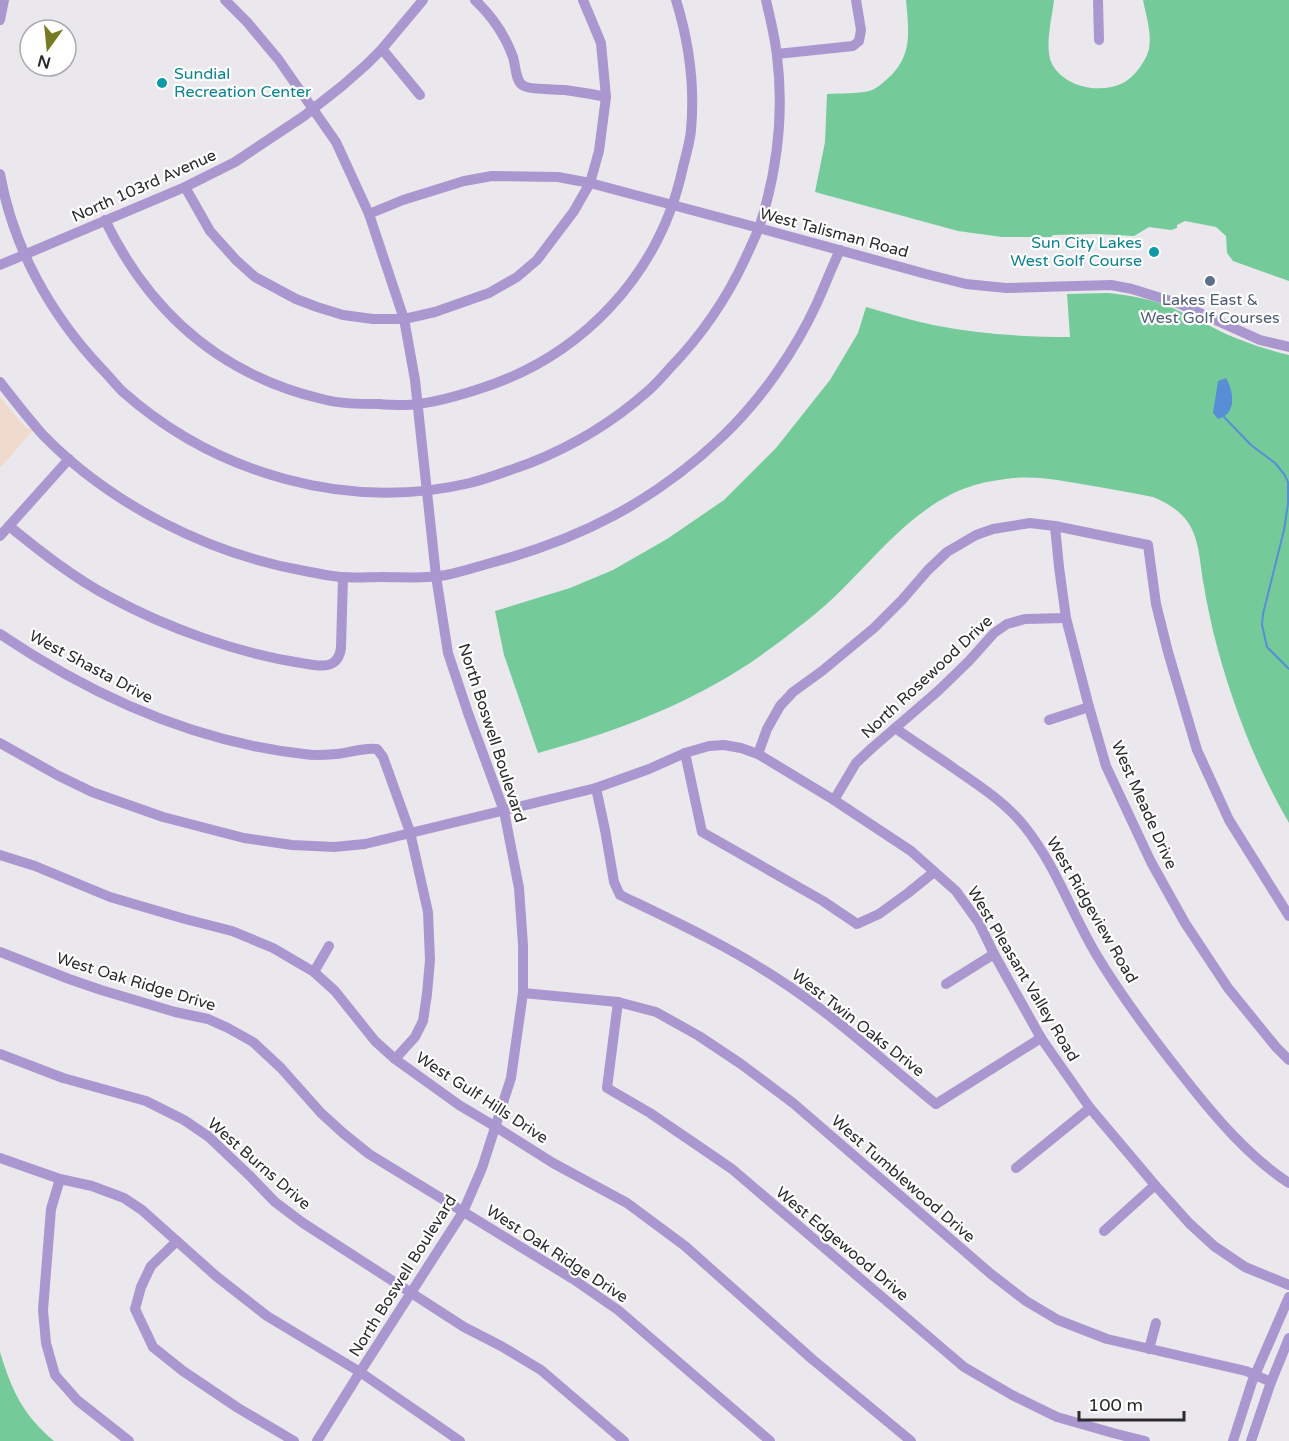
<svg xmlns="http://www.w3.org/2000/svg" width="1289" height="1441" font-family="'Varela Round',sans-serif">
<rect width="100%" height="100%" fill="#eae8ec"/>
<polygon fill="#f0dacd" points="0,397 25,427 33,430 0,468"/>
<g fill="#74cb99">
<path d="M906,0h148c-2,18 -10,48 -2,64 13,24 49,30 71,19 10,-5 19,-17 24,-28 7,-16 -1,-39 -4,-55h146v281l-56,-20 -6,-8 -1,-17 -10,-9 -31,-6 -8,4v3l-6,2 -22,-3 -15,9 -38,-2 -43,1 -2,2h-49l-44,-6 -143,-39 10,-50 2,-48c14,-1 29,0 42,-3 7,-2 11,-6 16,-10 28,-23 24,-48 21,-81z"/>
<path d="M1108,293c19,2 37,5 55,11 18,7 34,16 51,24 23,12 50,21 75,27v468c-34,-58 -60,-127 -76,-192 -3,-15 -7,-30 -9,-45 -4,-20 -4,-45 -15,-62 -8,-13 -23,-22 -36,-27 -24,-5 -48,-9 -72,-13 -22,-4 -45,-8 -68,-6 -10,1 -21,3 -31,5 -74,18 -116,92 -173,136 -23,18 -46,36 -70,51 -62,39 -131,64 -201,83l-34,-98 -9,-44 75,-23 43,-18 54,-31 57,-39 52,-52 54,-68 28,-47 8,-26c22,6 44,13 67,18 45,9 91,12 137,12l-3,-43z"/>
<path d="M0,1352c12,39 23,63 54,89h-54z"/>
</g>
<path fill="#588ed6" d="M1226,378c8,14 11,36 -8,41l-5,-6 5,-32z"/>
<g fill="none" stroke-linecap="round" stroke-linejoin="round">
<polyline stroke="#588ed6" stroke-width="2" points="1224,417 1251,445 1275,463 1284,474 1288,482 1288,504 1284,530 1263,614 1262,625 1267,647 1289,669"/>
<g stroke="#ab97cf" stroke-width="10">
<polyline points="225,0 247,22 278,59 336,142 369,214 404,319 415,380 436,576 448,653 468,713 504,811 519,888 523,945 523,993 511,1078 482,1168 463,1212 360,1372 317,1441"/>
<path d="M475,0c17,16 30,35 38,57 3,9 2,25 11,29 7,4 32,3 41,4 14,2 28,4 41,7"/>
<polyline points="1098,0 1099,40"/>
<polyline points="0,20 4,0"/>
<polyline points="382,49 420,95"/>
<polyline points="777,54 853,46 859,41 861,30 856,0"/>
<path d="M0,174c13,73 50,140 101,194 7,7 14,16 21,23 93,83 226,121 348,92 20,-5 40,-13 60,-20 43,-17 83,-41 118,-72 8,-7 15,-15 22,-23 31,-32 56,-68 75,-109 5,-11 11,-23 15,-34 17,-54 24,-113 17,-169 -2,-19 -7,-38 -11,-56"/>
<polyline points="185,187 210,231 236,260 255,277 296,299 317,307 343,315 373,319 404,319 435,312 489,293 517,277 537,260 574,211 590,183 599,151 606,97 601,43 583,0"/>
<polyline points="369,214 403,200 464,181 492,176 558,177 590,183 759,228 926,274 966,284 1006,288 1111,285 1132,289 1180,304 1260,340 1289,347"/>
<path d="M105,220c45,93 116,155 217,179 18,5 38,5 57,5 9,1 18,1 28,1 23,-1 47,-8 69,-15 105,-32 184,-115 207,-223 3,-12 7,-25 8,-37 4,-44 -2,-88 -15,-130"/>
<polyline points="0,265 185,187 235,162 304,116 342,86 366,65 382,49 423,0"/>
<path d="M0,382c14,18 28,36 43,53 68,70 166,119 262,136 12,2 24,5 36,6 14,1 28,0 42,0 21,0 43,2 63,-2 14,-3 27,-7 41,-11 92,-24 167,-62 237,-129 38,-37 71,-84 93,-132 8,-18 15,-36 23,-53"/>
<path d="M9,526c32,26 65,52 101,71 57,31 127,56 191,66 8,1 19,4 27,2 8,-2 12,-9 13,-17l2,-71"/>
<polyline points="1055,526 1059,567 1066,618 1089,707 1106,766 1151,862 1185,923 1228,988 1276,1047 1289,1060"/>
<polyline points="0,536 69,459"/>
<path d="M0,634c92,62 194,108 304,120 10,2 22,1 32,0 14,-1 27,-7 41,-5l6,8 27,75 18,80 2,48 -3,34 -4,27 -8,16 -20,22"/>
<polyline points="1049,720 1089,707"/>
<path d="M895,728c20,14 40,27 60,41 25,17 51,34 70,58 31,39 46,85 71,127 27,45 58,86 90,126 30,38 63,77 103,103"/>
<polyline points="0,743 57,775 92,792 163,817 244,838 292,845 334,847 365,844 596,788 649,769 685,753 709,746 724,745 741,748 758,754 834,800 911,851 956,891 979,923 994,954 1041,1038 1090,1108 1155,1185 1189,1223 1214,1246 1245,1267 1289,1285"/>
<polyline points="685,753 702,832 823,901 857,924 879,914 908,893 934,872"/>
<polyline points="758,754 767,729 780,706 793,692 822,671 874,628 902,600 928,570 947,552 976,535 993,529 1030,523 1055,526 1148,545 1156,604 1168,652 1197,750 1229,820 1289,916"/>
<path d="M596,788l9,42 9,52 6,13c54,26 108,51 158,84 56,36 106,83 158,125l105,-66"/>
<polyline points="834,800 856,763 872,748 938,691 969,661 994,633 1007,624 1025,619 1066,618"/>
<polyline points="0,855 35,866 110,897 185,919 232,931 273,948 314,972 335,991 375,1041 395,1059 459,1105 496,1127 553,1163 627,1203 685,1246 812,1359 911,1441"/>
<polyline points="0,952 69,979 101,990 175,1012 208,1019 228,1028 253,1042 281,1068 321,1113 343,1133 369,1154 573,1279 618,1310 770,1441"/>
<polyline points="314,972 329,946"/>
<polyline points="946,984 994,954"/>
<polyline points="523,993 618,1002 656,1012 699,1036 741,1064 793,1103 991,1274 1026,1301 1058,1320 1107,1339 1246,1371 1271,1382"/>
<polyline points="618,1002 607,1088 650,1113 732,1169 964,1367 1012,1395 1057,1417 1113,1433 1145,1441"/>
<polyline points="0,1054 63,1078 146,1101 184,1120 209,1137 249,1175 275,1202 303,1223 464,1327 501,1346 541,1370 624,1441"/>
<polyline points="0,1158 60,1179 92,1186 124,1198 142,1210 216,1276 267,1316 360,1372 460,1441"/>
<polyline points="1016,1168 1090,1108"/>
<polyline points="60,1179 51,1209 43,1310 46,1343 55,1375 77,1400 129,1441"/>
<polyline points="1104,1231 1155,1185"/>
<polyline points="177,1241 151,1266 141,1287 135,1309 153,1347 183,1371 238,1408 294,1441"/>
<polyline points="1149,1349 1156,1323"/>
<polyline points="1233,1441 1252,1382 1289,1297"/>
<polyline points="1251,1441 1271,1382 1289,1338"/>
</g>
</g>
<g fill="#0f9aa8" stroke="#fff" stroke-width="2">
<circle cx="162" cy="83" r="6"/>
<circle cx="1154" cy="252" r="6"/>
</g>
<circle fill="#5c6f8a" stroke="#fff" stroke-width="2" cx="1210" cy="281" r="6"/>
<g text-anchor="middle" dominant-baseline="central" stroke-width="4.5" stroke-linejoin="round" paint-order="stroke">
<g font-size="16" fill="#0d838f" stroke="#fff" text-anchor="start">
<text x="174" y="74">Sundial<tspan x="174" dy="18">Recreation Center</tspan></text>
<text x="1142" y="243" text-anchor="end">Sun City Lakes<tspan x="1142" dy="18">West Golf Course</tspan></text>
</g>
<g font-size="16" fill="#2c2b2c" stroke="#fff">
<text transform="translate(144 186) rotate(-24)">North 103rd Avenue</text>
<text transform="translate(834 233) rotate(15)">West Talisman Road</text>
<text transform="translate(91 667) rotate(28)">West Shasta Drive</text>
<text transform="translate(927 677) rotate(-43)">North Rosewood Drive</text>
<text transform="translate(492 733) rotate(72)">North Boswell Boulevard</text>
<text transform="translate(1144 805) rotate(66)">West Meade Drive</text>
<text transform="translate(1092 910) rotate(60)">West Ridgeview Road</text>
<text transform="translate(1023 974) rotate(59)">West Pleasant Valley Road</text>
<text transform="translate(136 982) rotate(17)">West Oak Ridge Drive</text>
<text transform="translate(858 1023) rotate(38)">West Twin Oaks Drive</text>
<text transform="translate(482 1098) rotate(33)">West Gulf Hills Drive</text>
<text transform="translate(259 1164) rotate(41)">West Burns Drive</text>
<text transform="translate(903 1179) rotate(41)">West Tumblewood Drive</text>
<text transform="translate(842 1244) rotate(40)">West Edgewood Drive</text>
<text transform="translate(557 1254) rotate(33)">West Oak Ridge Drive</text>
<text transform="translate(403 1276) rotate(-58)">North Boswell Boulevard</text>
</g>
<g font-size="16" fill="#4e5e75" stroke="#fff">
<text x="1210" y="300">Lakes East &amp;<tspan x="1210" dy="18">West Golf Courses</tspan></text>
</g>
</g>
<g transform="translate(48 48) rotate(195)"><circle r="28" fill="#ffffff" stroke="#abaaab" stroke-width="1.5"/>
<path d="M0-4.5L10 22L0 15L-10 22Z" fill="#777a22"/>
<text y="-9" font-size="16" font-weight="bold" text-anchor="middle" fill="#2c2b2c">N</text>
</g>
<path d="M1079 1411v9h105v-9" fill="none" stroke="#2c2b2c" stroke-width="3"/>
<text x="1088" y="1411" font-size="18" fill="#2c2b2c" stroke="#ffffff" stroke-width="4.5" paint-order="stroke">100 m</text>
</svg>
